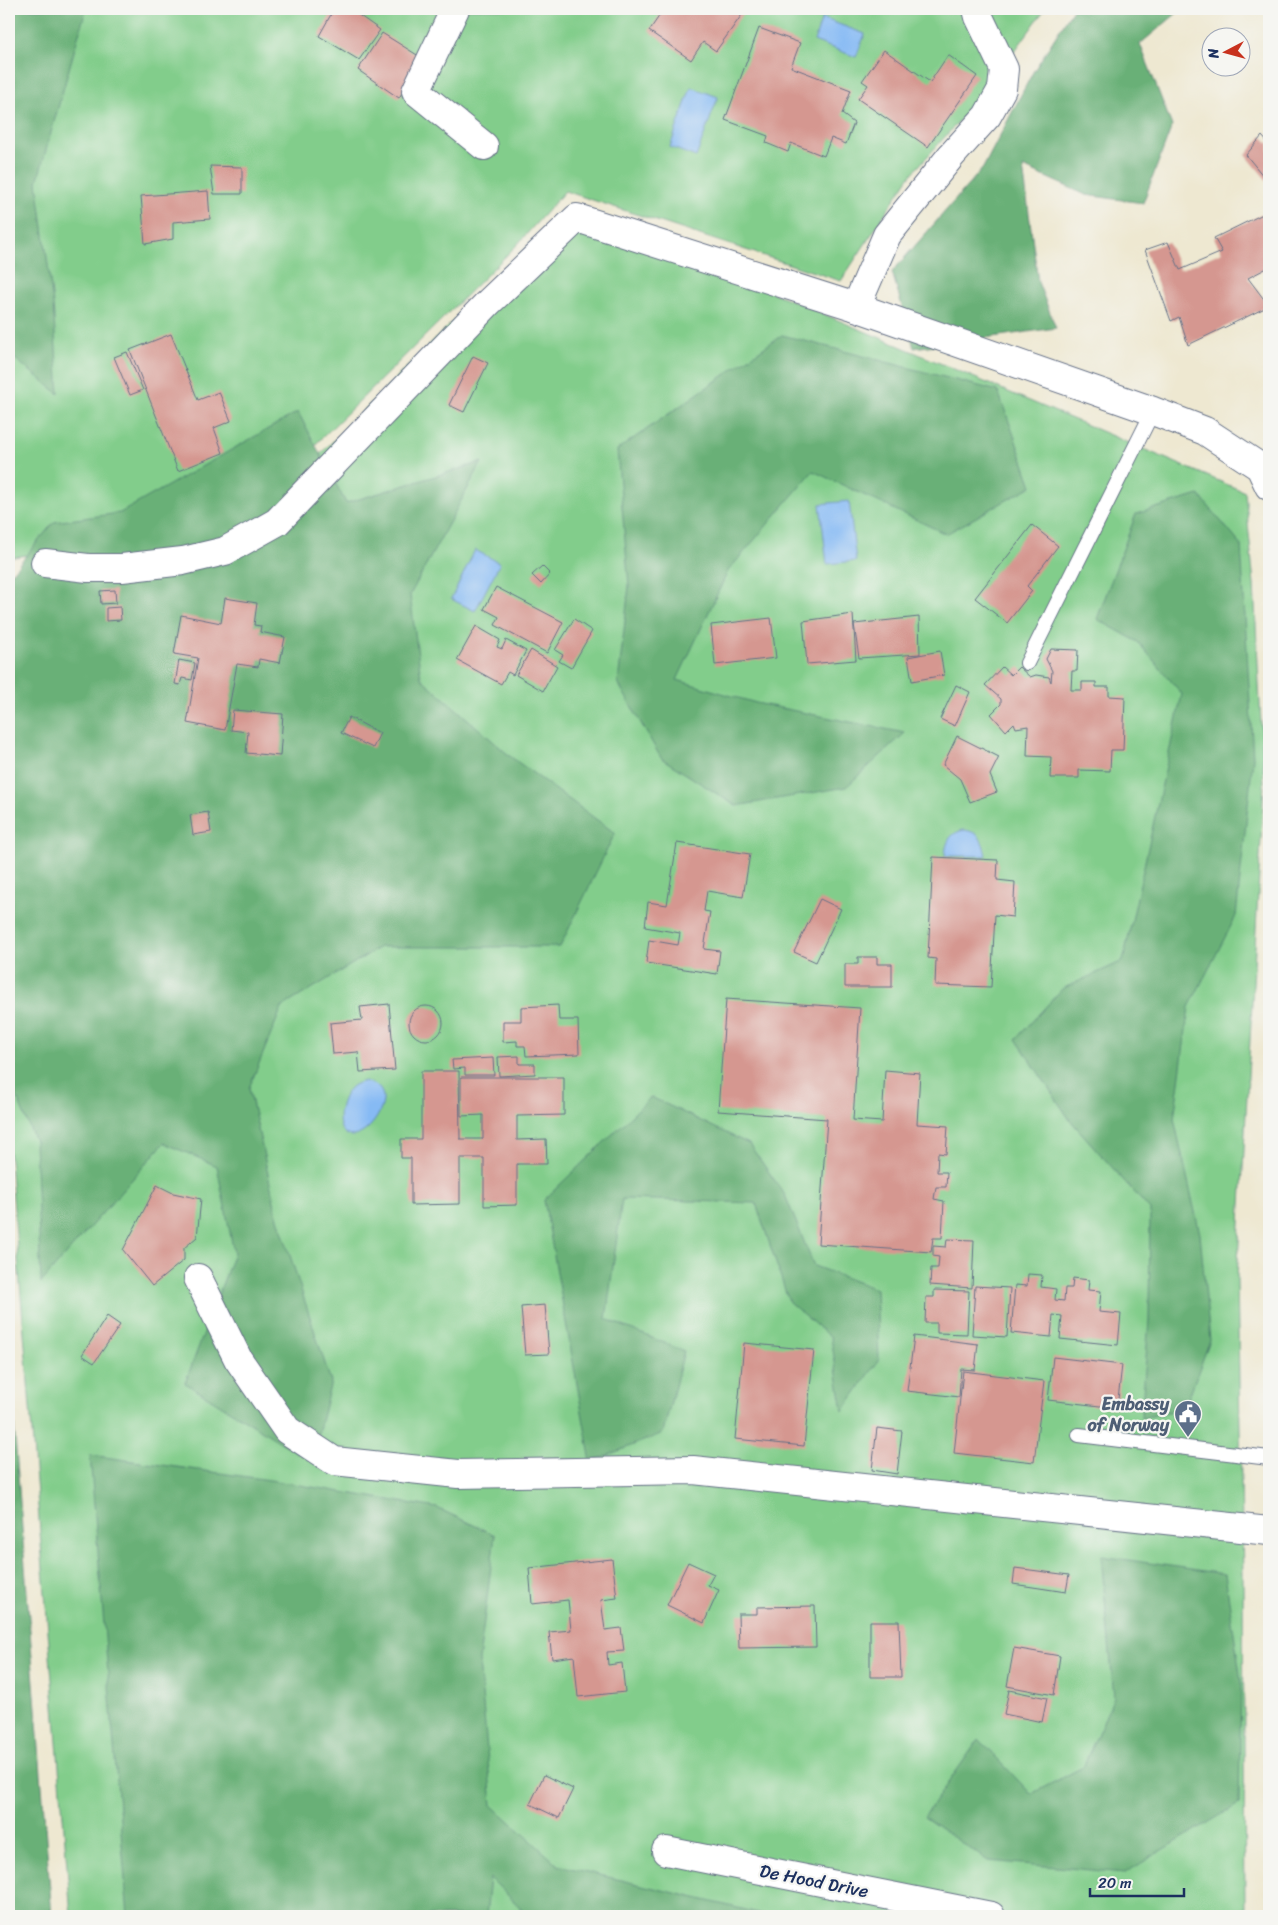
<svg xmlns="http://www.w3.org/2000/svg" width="1278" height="1925" font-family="Sriracha,sans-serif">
<rect width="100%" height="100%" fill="#f6f6f2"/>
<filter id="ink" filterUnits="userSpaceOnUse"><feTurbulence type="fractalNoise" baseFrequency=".02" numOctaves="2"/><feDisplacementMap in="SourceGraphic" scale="10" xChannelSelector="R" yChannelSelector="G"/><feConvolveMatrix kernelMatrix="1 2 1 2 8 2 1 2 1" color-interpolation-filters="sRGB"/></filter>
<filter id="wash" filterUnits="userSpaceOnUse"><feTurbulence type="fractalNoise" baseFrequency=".0096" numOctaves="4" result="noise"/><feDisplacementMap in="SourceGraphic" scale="20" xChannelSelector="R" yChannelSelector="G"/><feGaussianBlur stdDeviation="1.12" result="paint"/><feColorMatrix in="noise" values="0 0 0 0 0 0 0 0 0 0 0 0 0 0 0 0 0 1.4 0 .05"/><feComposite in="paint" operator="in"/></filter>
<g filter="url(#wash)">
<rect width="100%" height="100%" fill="#eee8d1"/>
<g fill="#82cd8b" stroke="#4e7e74">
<polygon points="9,9 1045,9 986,91 909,177 841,281 565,191 516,246 240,519 9,558"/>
<polygon points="568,206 1245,492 1254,584 1264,783 1237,1279 1243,1575 1245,1916 71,1916 9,1147 9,572 225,535 246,528"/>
</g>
<g fill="#69b077" stroke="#42706a">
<polygon points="9,9 86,9 37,182 53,303 59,394 9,354"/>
<polygon points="1073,9 1182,9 1140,44 1172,126 1143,203 1086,195 1023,167 1038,282 1056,328 914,348 892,272 983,168 1033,72"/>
<polygon points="782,335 998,391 1032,486 946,534 813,471 728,571 677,680 756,703 905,733 846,787 736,806 661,758 618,683 629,586 617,450"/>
<polygon points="298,412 346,503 482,462 410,595 421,678 511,757 615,833 560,947 380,947 282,1007 249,1088 277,1215 331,1382 311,1461 185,1383 234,1253 217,1166 164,1143 41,1283 35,1141 9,1078 9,576 54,522 120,513"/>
<polygon points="1199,495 1241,545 1253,758 1236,916 1189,1007 1174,1119 1200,1234 1210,1340 1184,1410 1141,1418 1149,1320 1150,1210 1070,1120 1016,1039 1062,989 1123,961 1182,694 1138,642 1097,619 1136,514"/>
<polygon points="651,1097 749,1144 785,1195 814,1266 876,1289 879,1360 843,1411 831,1338 789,1302 756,1203 622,1199 606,1319 684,1351 663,1433 591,1462 544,1200"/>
<polygon points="9,1359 52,1916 9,1916"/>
<polygon points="90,1455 270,1480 437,1508 495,1535 479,1660 492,1805 558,1865 771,1916 529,1916 490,1878 486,1916 128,1916"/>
<polygon points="1101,1556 1225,1574 1241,1681 1239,1804 1125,1873 988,1861 924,1817 979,1739 1031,1794 1083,1767 1114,1697"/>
</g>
<g fill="#86baf4" stroke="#5074a9">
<polygon points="822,18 865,34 856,57 814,41"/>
<polygon points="691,87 718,97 696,157 670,147"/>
<polygon points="849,501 856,561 827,564 820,504"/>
<polygon points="475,550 500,563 475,611 451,599"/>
<path d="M964,830c16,2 19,11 22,26h-41c1,-13 4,-23 19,-26z"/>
<path d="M365,1081c6,3 13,4 16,10 11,16 -24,61 -39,39 -7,-11 0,-38 12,-45 3,-2 8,-3 11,-4z"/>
</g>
<g id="blocks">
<g fill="#d59790">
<polygon points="334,9 350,9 380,30 359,60 319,36"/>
<polygon points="664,9 746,9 716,51 703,42 691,60 649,31"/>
<polygon points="759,28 800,43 791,67 851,90 842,114 854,123 846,144 831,138 824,156 791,143 788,152 766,143 768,136 725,120"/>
<polygon points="382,33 422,58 399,98 358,70"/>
<polygon points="884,50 930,82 948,55 977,76 928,147 858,99 868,85 862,81"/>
<polygon points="1262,136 1269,144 1269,183 1246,155"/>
<polygon points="210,166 242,167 242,194 214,194"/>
<polygon points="208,191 210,219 173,222 173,239 145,244 141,196"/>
<polygon points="1265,213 1269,223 1269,267 1248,278 1269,306 1188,345 1179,317 1171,321 1145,250 1168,242 1180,270 1222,252 1214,238"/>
<polygon points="171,334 198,400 219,392 231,421 214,428 223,453 178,471 130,350"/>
<polygon points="127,352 143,390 130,395 114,357"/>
<polygon points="473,356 488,363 464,412 449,405"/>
<polygon points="1032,525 1058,546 1027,586 1032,591 1007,623 975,598"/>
<polygon points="542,566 550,574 541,584 532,575"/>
<polygon points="496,587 563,622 547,653 495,625 499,617 484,609"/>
<polygon points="115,590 116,603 101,604 100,591"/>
<polygon points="225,598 257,603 254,625 261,626 260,632 285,637 280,663 259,659 258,667 237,664 225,730 187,723 198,658 174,654 181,615 221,623"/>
<polygon points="120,607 121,620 106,621 106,608"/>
<polygon points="853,614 856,660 807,664 803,621"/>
<polygon points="919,617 920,654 859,658 854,624"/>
<polygon points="771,618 776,658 715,665 711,625"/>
<polygon points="574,619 592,631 571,668 559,661 563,655 555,650"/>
<polygon points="476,626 500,640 497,647 502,649 506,640 526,651 513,675 508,672 501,684 457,660"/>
<polygon points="1051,649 1078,650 1077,671 1072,671 1071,690 1082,690 1082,682 1096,682 1096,687 1109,687 1109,696 1125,697 1123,750 1111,750 1110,771 1079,770 1079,778 1050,778 1051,757 1027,756 1028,726 1016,728 1014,723 1006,731 991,714 1001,704 1001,699 985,685 1002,667 1011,675 1019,667 1030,677 1036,675 1049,677 1051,682 1052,671 1046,659"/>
<polygon points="531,650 557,666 543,691 516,675"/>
<polygon points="940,651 944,675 912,681 908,657"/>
<polygon points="179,660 195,663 192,680 182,678 180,685 175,684"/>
<polygon points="956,685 970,692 955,726 940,719"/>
<polygon points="233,710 283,714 280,756 246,753 248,732 231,730"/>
<polygon points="349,717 380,733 373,748 341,733"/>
<polygon points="957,736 999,757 990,775 997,792 970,802 960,779 943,765"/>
<polygon points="208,812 211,832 193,835 190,815"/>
<polygon points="677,843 750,854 743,897 707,891 704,911 710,912 704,949 720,951 717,974 646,963 649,940 678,945 680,933 645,927 648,902 667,905"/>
<polygon points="933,857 998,860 997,880 1015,882 1013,917 995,915 991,987 935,985 936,959 928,958"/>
<polygon points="820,899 841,909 816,962 794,952"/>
<polygon points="858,957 877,957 877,964 892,964 892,987 845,987 845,964 858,964"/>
<polygon points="726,999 860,1008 853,1120 882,1122 885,1070 920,1073 917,1124 948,1126 946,1154 938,1153 937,1172 947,1172 946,1187 936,1187 934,1199 944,1201 942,1238 933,1238 931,1252 818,1244 827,1119 718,1111"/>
<polygon points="389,1004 395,1070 360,1072 358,1052 333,1054 330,1023 362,1020 360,1007"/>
<polygon points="558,1005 559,1020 578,1020 579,1054 526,1056 525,1046 517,1046 517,1041 503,1042 503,1021 521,1021 521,1007"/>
<circle cx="426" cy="1023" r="17"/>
<polygon points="519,1056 519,1064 535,1064 535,1074 499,1076 498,1057"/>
<polygon points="493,1058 494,1075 465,1075 465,1068 453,1069 452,1060"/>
<polygon points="421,1071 459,1071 460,1139 483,1139 483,1115 461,1116 461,1077 564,1077 564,1115 517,1116 517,1140 546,1139 547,1164 517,1164 517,1205 484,1206 484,1158 460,1158 460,1204 411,1205 411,1158 401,1158 401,1139 421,1139"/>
<polygon points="157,1185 173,1193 201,1199 197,1237 184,1248 184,1260 152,1286 123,1250"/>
<polygon points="947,1239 974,1240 972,1288 930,1285 931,1268 938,1268 939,1257 933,1256 933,1246 946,1247"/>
<polygon points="1028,1274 1042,1275 1041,1287 1056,1289 1055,1300 1064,1301 1065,1288 1072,1288 1073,1278 1089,1280 1088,1290 1101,1291 1099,1312 1121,1314 1118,1345 1060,1339 1062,1316 1053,1315 1051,1337 1011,1333 1015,1285 1027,1286"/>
<polygon points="975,1286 1010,1288 1007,1337 972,1335"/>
<polygon points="934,1290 969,1291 967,1334 937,1333 937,1323 925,1323 926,1297 934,1297"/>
<polygon points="545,1305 549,1354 525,1355 521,1307"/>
<polygon points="107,1316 120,1325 94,1363 82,1355"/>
<polygon points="914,1336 978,1344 975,1370 961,1369 959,1397 907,1391"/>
<polygon points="744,1343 814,1350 804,1446 735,1439"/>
<polygon points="1053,1357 1122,1365 1117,1408 1048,1400"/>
<polygon points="963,1371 1044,1381 1034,1462 954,1453"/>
<polygon points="877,1428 902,1431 897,1474 872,1470"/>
<polygon points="612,1559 617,1598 601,1600 605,1630 621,1628 624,1651 607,1652 608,1665 622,1663 625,1692 578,1697 574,1656 552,1659 549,1632 571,1630 568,1600 532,1604 529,1568"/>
<polygon points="688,1562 714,1574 708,1585 719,1590 704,1623 667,1605"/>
<polygon points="1015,1568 1069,1575 1066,1592 1013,1584"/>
<polygon points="815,1606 816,1647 739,1648 738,1614 757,1614 757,1607"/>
<polygon points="870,1621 899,1621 901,1677 870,1677"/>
<polygon points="1014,1648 1060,1656 1054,1695 1007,1686"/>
<polygon points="1009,1690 1047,1698 1042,1722 1004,1714"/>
<polygon points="544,1775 573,1789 559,1818 530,1804"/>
</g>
</g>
</g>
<g filter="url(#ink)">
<use href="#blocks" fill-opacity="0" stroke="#657086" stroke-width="1"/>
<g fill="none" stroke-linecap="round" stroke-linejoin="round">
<defs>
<g id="service">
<polyline points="1027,663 1153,411"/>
<polyline points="1079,1435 1269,1458"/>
</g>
<g id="minor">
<polyline points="455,9 416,91 484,146"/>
<polyline points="856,307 887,235 951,156 987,116 1002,89 1004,69 979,17 977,9"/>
<polyline points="45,563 88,568 122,568 183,561 225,551 277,522 487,304 577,218 856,307 1153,411 1205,431 1260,467 1269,486"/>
<polyline points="198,1278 238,1359 287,1430 334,1461 458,1474 693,1470 1269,1531"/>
<polyline points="666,1851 991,1916"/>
</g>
</defs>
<use href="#service" stroke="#657086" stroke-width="16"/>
<use href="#minor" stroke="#657086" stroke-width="30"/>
<use href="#service" stroke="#fff" stroke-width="14"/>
<use href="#minor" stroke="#fff" stroke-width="28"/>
</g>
</g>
<defs>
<symbol id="civic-pin" viewBox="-11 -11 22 30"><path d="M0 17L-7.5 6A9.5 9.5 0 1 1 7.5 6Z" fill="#5c6f8a" stroke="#f6f6f2"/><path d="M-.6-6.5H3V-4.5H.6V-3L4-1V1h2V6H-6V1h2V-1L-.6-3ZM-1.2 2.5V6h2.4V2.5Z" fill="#fff"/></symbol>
</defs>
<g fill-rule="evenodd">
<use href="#civic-pin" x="1172" y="1398" width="32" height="43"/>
</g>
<g text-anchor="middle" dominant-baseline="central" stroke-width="4.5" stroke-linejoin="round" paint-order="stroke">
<g font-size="18" font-weight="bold" fill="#4e5e75" stroke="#f6f6f2" text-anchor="end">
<text x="1169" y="1404">Embassy<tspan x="1169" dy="21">of Norway</tspan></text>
</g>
<g font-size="18" fill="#1b2f5e" stroke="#f6f6f2">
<text transform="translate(814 1881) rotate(11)">De Hood Drive</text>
</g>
</g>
<rect width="1278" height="1925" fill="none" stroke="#f6f6f2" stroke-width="30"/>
<g transform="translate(1226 52) rotate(264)"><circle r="24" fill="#f6f6f2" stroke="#9ea6b7"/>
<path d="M0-4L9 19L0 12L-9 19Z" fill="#c8321e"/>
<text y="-8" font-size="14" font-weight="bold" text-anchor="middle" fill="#1b2f5e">N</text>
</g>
<path d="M1090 1888v8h94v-8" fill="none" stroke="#1b2f5e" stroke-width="2.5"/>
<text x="1098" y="1888" font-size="15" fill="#1b2f5e" stroke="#f6f6f2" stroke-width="4" paint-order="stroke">20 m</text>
</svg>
